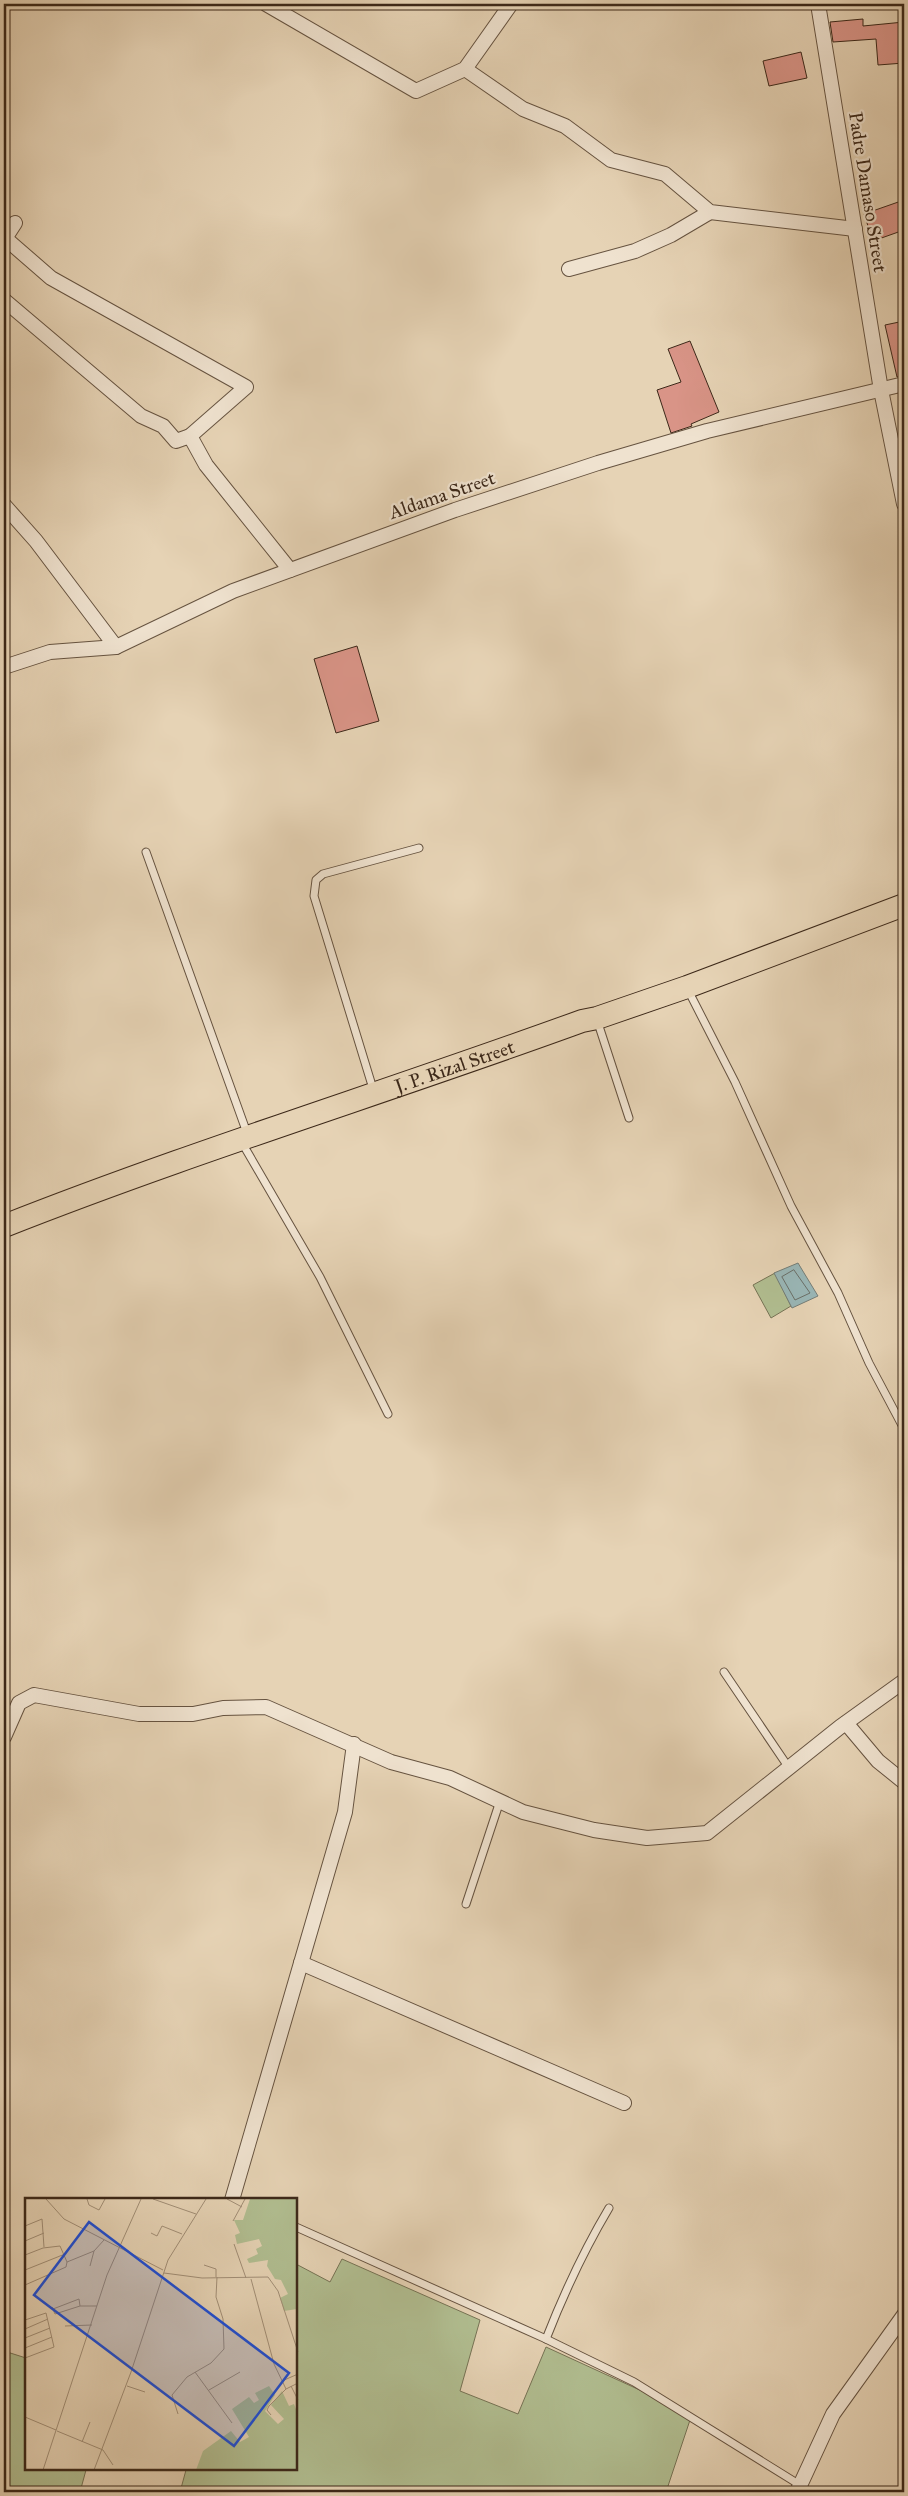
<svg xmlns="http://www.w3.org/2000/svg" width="908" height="2496" font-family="'IM FELL Great Primer',serif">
<rect width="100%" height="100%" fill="#e6d3b5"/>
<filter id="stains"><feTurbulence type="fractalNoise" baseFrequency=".004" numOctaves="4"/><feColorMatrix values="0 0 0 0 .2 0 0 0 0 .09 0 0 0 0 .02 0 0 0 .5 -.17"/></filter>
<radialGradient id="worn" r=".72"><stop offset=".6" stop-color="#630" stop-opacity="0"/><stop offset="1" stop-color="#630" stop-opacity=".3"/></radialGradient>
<g fill="#b1be91" stroke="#767355">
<polygon points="775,1273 791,1306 771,1318 753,1285"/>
<polygon points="342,2259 480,2320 460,2391 518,2414 546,2347 692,2414 666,2492 180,2492 186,2470 296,2470 296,2264 330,2282"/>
<polygon points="4,2351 26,2358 26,2470 86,2470 80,2492 4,2492"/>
</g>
<polygon fill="#99b6b6" stroke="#747d77" points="798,1263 818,1296 792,1308 774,1273"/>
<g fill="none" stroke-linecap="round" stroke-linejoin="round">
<polygon stroke="#6a6f68" stroke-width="1" points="794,1270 810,1293 795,1300 782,1277"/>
</g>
<g fill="#d99487" stroke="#3c2819">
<polygon points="863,19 863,26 904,22 904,63 878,65 876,39 833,42 830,22"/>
<polygon points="801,52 807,78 769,86 763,61"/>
<polygon points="904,200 904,230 873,241 864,214"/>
<polygon points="904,321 904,375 897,377 885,325"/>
<polygon points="690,341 719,412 691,424 692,426 671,433 657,390 681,382 668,349"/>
<polygon points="357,646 379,721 336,733 314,659"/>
</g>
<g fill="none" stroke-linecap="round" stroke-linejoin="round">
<defs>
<g id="lane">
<polyline points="146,852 247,1133"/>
<polyline points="688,990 735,1082 791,1206 838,1293 869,1363 904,1429"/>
<polyline points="597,1020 629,1118"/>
<polyline points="374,1092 314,896 316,880 323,874 419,848"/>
<polyline points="241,1141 320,1277 388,1414"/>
<polyline points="724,1672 789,1768"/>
<polyline points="466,1904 500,1801"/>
<polyline points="296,2227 546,2339 634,2382 800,2485"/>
<path d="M546,2339c18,-46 38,-89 63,-131"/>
</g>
<g id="street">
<polyline points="266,4 416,91 465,69 511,4"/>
<polyline points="818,4 881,390 904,504"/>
<polyline points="465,69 523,109 565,126 611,160 665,174 710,212 855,229"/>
<polyline points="5,238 51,278 246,387 190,436"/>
<polyline points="4,240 15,223"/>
<polyline points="569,269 635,251 671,235 710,212"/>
<polyline points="4,300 141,416 163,426 176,441 190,436 206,465 290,570"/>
<polyline points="4,505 36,541 116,647"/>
<polyline points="4,667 50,652 116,647 233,591 455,510 598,463 707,431 904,384"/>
<polyline points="846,1723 878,1761 904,1782"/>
<polyline points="4,1737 19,1703 34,1695 139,1714 193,1714 223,1708 266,1707 391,1762 450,1778 523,1812 594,1830 647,1838 707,1833 840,1727 904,1681"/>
<polyline points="301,1963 624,2103"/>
<polyline points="232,2200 345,1812 354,1744"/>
<polyline points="797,2492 833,2414 904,2315"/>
</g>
<g id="primary">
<path id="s1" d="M4,1226c190,-75 386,-135 578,-205l15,-3 90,-31 217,-82"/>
</g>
</defs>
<use href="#lane" stroke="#665340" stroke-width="9"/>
<use href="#street" stroke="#665340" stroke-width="16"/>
<use href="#primary" stroke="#3c2819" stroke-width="24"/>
<use href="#lane" stroke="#efe2cf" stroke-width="7"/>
<use href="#street" stroke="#efe2cf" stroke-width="14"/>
<use href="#primary" stroke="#e6d3b5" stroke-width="22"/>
</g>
<g text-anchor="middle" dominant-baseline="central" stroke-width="4.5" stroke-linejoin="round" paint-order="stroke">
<g font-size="19" fill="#3c2819" stroke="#efe2cf">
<text transform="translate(868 192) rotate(81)">Padre Damaso Street</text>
<text transform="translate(442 495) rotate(-19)">Aldama Street</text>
<text stroke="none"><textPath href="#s1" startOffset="478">J. P. Rizal Street</textPath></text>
</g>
</g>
<g transform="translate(25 2198)">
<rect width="272" height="272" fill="#e6d3b5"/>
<path d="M225,1h47v110l-13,2 -4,-13 8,-4 -7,-14 -6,-1 -8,-13 1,-6 -19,3 -2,-4 11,-5 -2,-5 6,-3 -3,-7 -22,5 -2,-9 5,-2 -6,-13h9zM244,188l6,9 -10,16 13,13 6,-5 -13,-14 11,-14 7,15 5,-2 3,8v58h-101l7,-19 28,-20 9,11 9,-5 -17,-28 17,-12 5,6 5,-3 -4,-7z" fill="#b1be91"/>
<path fill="none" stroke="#a28f77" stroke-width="1" d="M21,1l18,20 99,51M62,1l2,6 10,5 6,-11M128,1l43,15M202,1l15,8M208,23l12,-22M0,28l17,-7 2,28M126,35l6,3 5,-10 20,8M0,43l19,-8M209,46l12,34M0,57l18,-7 17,-2 7,16M179,67l12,4v8M65,68l4,-15M0,72l40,-16M139,75l38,5 66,-1 10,14 20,61M226,81l23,85 12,25M0,87l41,-18 1,-5 27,-11 10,-11M27,109l3,7 25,-8h17M28,111l26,-10 1,7M0,122l21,-7 8,34 -29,11M40,128l27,-1M0,131l23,-10M0,140l25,-10M0,150l27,-11M170,174l37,51M257,183l16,-7M102,188l18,6M266,188l7,14M184,192l31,-18M153,216l-6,-19 15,-18 24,-14 13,-14 -1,-30 -7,-22 1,-20M246,217l-4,-5 2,-4 17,-17 12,-6M0,219l31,13M32,233l46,19 10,15M57,244l8,-20M18,272l64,-195 34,-76M69,272l37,-98 37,-112 38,-61"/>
<path fill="#1d4ed8" fill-opacity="0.15" stroke="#1d4ed8" stroke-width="2.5" d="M64,24l200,151 -55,73 -200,-151z"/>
<rect width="272" height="272" fill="none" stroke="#3c2819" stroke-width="2.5"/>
</g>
<rect width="908" height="2496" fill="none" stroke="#e6d3b5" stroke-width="20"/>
<rect x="5" y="5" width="898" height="2486" fill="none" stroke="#3c2819" stroke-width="2.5"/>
<rect x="10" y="10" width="888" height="2476" fill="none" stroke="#3c2819"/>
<rect width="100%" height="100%" filter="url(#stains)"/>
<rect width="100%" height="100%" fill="url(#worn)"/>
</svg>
